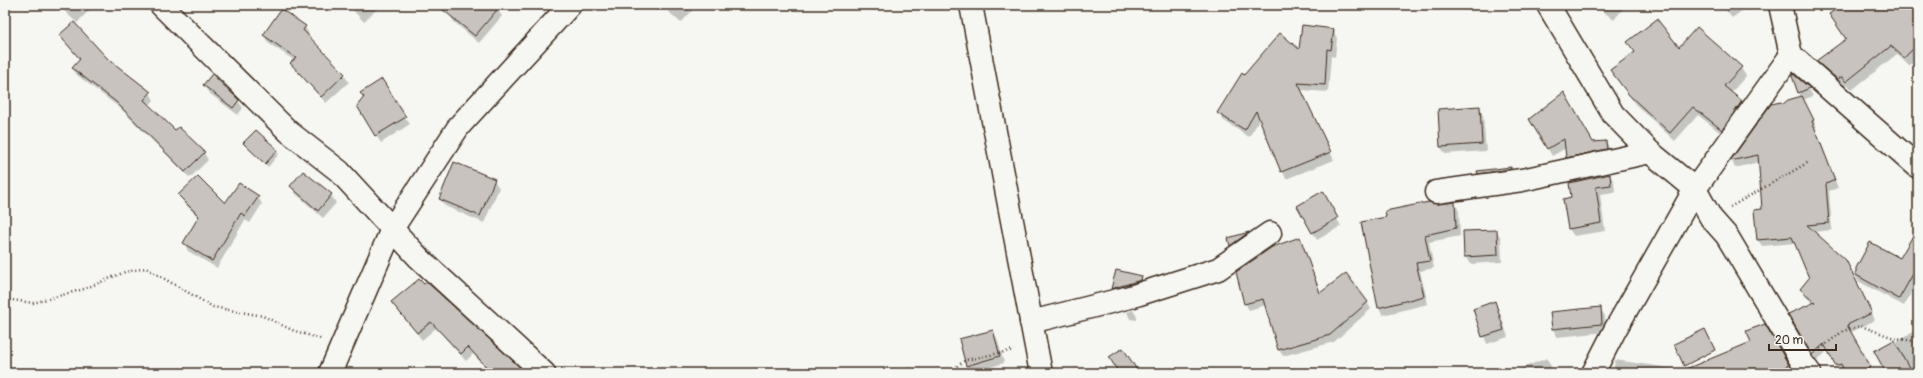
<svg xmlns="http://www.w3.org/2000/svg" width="1923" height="378" font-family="Pangolin,sans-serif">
<rect width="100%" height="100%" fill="#f6f6f2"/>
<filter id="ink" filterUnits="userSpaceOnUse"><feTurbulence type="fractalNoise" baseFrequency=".025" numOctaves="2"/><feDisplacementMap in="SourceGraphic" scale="8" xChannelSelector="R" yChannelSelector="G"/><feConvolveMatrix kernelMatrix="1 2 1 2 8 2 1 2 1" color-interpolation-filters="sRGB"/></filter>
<g filter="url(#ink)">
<g fill="#0003">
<polygon points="58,5 94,5 77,23"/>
<polygon points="348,5 381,5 364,22"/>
<polygon points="457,5 494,5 502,16 479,43 454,22 449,14"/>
<polygon points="661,5 697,5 681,23"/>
<polygon points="1595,5 1626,5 1614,20"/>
<polygon points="1722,5 1750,5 1732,18"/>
<polygon points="1844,5 1905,5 1918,9 1918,58 1909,66 1897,54 1852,90 1848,85 1842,87 1823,69 1818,61 1847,39"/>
<polygon points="305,27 309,34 308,36 344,75 349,82 326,103 296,70 291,63 294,60 268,43 264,35"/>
<polygon points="1333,30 1337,38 1335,57 1331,56 1328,92 1301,90 1334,160 1286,179 1260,119 1249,137 1223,120 1219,113 1244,76 1299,51"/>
<polygon points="60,35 106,59 150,93 154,100 149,106 175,131 204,153 208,160 190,178 121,109 77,75 73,68 81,60"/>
<polygon points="1628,42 1679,48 1741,68 1746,76 1731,93 1742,102 1747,111 1727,138 1698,115 1675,141 1635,104 1612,70 1635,53"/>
<polygon points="1793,75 1809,89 1813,96 1803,100 1817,127 1815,128 1838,188 1829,191 1832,230 1813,232 1849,268 1875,320 1850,333 1869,366 1865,373 1847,373 1845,370 1841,372 1828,350 1817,361 1789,314 1814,304 1805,296 1801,289 1811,278 1796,243 1762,246 1758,240 1763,210 1759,162 1735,168 1732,161 1772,105 1783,105 1801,98"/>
<polygon points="204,86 238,101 243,108 238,115 209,93"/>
<polygon points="361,93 405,117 410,124 381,143 362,114 364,98"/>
<polygon points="1479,107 1483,115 1486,151 1445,154 1441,147"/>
<polygon points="1531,119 1593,144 1606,142 1610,149 1611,156 1571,165 1567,157 1566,148 1552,156"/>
<polygon points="256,131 279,154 268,167 245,143"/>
<polygon points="1510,168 1515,175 1483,181 1479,173"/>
<polygon points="303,172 331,195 336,203 323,218 296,194 291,186"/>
<polygon points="1610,175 1614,182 1615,192 1600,194 1605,231 1574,236 1569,229 1572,198"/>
<polygon points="494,180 499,188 484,223 445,206 440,199"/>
<polygon points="1322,193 1341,226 1317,240 1298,206"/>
<polygon points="180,196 225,205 258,197 262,204 250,223 245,220 217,268 188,251 184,243 199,218 184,203"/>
<polygon points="1455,203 1459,211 1460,236 1429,242 1434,268 1420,271 1428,304 1383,315 1379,308 1438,205"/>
<polygon points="1918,229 1918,280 1904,306 1858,281 1854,273 1871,243 1901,259"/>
<polygon points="1496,231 1501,238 1502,262 1470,264 1465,256"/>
<polygon points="1248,234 1252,240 1235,253 1229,239"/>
<polygon points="1299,238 1321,293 1367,302 1371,309 1334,342 1283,356 1279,350 1266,305 1249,310 1245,303"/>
<polygon points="1117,271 1141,277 1146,284 1117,296 1113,289"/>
<polygon points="418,280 521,370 523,373 490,373 473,354 466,361 436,328 422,340 392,302"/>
<polygon points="1495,302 1499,310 1508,337 1487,344 1474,309"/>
<polygon points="1600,308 1605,316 1606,332 1557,337 1553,329 1551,313"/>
<polygon points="1133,310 1137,317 1137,320 1130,319 1127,312"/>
<polygon points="1764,325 1793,373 1713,373 1752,342"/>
<polygon points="1918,329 1918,373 1887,373 1880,360 1896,342"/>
<polygon points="993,331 997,338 1004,363 974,372 975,373 969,373 971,373 966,365"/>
<polygon points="1547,358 1554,373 1510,373"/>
<polygon points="1615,360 1684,370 1686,373 1613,373"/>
<polygon points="911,367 914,373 891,373 891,372"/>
<polygon points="1421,370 1422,373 1413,373"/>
</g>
<g fill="#c8c3be" stroke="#3b2a1e">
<polygon points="437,5 501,5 475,36"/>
<polygon points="1842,5 1918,5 1918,44 1904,58 1891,46 1846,82 1842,77 1837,79 1816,61 1846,39 1829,14"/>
<polygon points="281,9 306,26 303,30 345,74 321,97 290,63 296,58 263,35"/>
<polygon points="1657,19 1679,47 1697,27 1742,67 1724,86 1742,101 1722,130 1693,107 1670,133 1629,95 1610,70 1635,52 1627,42"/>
<polygon points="74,22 107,58 151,92 144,100 175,130 179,127 205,152 185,172 116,102 72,68 80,59 59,35"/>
<polygon points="1302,25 1334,29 1331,50 1327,49 1325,85 1298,83 1331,152 1281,172 1256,111 1245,130 1217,113 1242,73 1244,75 1280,33 1299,49"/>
<polygon points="212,74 239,100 233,108 203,85"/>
<polygon points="1793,74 1810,88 1798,93 1792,76"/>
<polygon points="382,79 406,117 375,136 357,106 364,97 360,93"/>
<polygon points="1564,92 1593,142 1606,141 1607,149 1566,158 1564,139 1547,149 1529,119"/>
<polygon points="1802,96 1814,120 1812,121 1835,180 1826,184 1829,223 1807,225 1846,260 1872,313 1847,325 1871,367 1860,373 1845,373 1841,364 1836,366 1824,344 1812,355 1788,314 1815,302 1800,289 1809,278 1792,237 1757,240 1754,210 1762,209 1758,155 1730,161 1771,104 1781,102 1783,104 1788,100"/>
<polygon points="1480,106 1482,144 1440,147 1438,109"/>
<polygon points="256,130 278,150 265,164 243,143"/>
<polygon points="454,162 495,179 480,216 439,199"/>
<polygon points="1511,167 1511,169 1478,174 1477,171"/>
<polygon points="303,171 332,194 318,211 290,186"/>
<polygon points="1610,174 1611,185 1596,187 1601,223 1568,229 1563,199 1571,197 1569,183"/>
<polygon points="198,176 225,203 239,183 259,196 245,216 241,213 212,261 183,243 199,216 178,195"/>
<polygon points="1323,191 1338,218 1312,233 1297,206"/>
<polygon points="1429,202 1438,204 1455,202 1456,228 1425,235 1430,261 1416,263 1424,296 1378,308 1361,222 1386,217 1385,211"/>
<polygon points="1918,227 1918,265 1899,299 1856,275 1856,268 1870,242 1900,258"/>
<polygon points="1497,230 1498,255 1464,257 1463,231"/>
<polygon points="1249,232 1230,246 1228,238"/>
<polygon points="1300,237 1320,293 1346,273 1368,302 1330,335 1278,350 1263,299 1244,304 1236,272 1272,247"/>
<polygon points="1116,270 1142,276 1141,280 1111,289"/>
<polygon points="419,279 424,284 427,282 522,369 518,373 492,373 468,347 461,354 431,322 417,333 391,302"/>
<polygon points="1495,301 1504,330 1482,337 1473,309"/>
<polygon points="1601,307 1602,324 1552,329 1550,312"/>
<polygon points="1765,324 1789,365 1771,373 1676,373 1751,342 1746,331"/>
<polygon points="1705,329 1715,350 1684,366 1674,344"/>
<polygon points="993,330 1000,356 966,366 959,339"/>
<polygon points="1894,340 1912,373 1886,373 1874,351"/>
<polygon points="1123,348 1139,373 1119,373 1109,357"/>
</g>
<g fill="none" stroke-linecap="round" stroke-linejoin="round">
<defs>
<g id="minor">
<polyline points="161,5 289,132 339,171 419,258 544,373"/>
<polyline points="971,5 1041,373"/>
<polyline points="1548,5 1613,114 1650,152 1695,189 1711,218 1727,236 1802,362 1810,373"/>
<polyline points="1780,5 1791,55"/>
<polyline points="1436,192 1522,180 1650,152"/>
<polyline points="1031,322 1130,297 1218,269 1270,233"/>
<polyline points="330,373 392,229 459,126 570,5"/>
<polyline points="1593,373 1615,330 1695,189 1791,55 1918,167"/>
</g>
</defs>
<use href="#minor" stroke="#3b2a1e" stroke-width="25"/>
<g stroke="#3b2a1e" stroke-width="2.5" stroke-dasharray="1 3" stroke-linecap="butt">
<polyline points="1730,207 1809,162"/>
<polyline points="5,299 33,303 84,289 125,272 146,268 213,307 263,316 292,330 321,339"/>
<polyline points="1820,349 1843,331 1861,326 1891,337 1918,342"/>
<polyline points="947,373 966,360 1014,350"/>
</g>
<use href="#minor" stroke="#f6f6f2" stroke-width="22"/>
</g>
</g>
<rect width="1923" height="378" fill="none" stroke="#f6f6f2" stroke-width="20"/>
<rect x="10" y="10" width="1903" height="358" fill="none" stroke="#3b2a1e" stroke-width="1.5" filter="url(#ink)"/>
<path d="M1769 344v6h67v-6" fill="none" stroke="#3b2a1e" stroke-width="2"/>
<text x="1775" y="344" font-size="12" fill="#3b2a1e" stroke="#f6f6f2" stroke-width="3" paint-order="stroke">20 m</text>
</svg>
